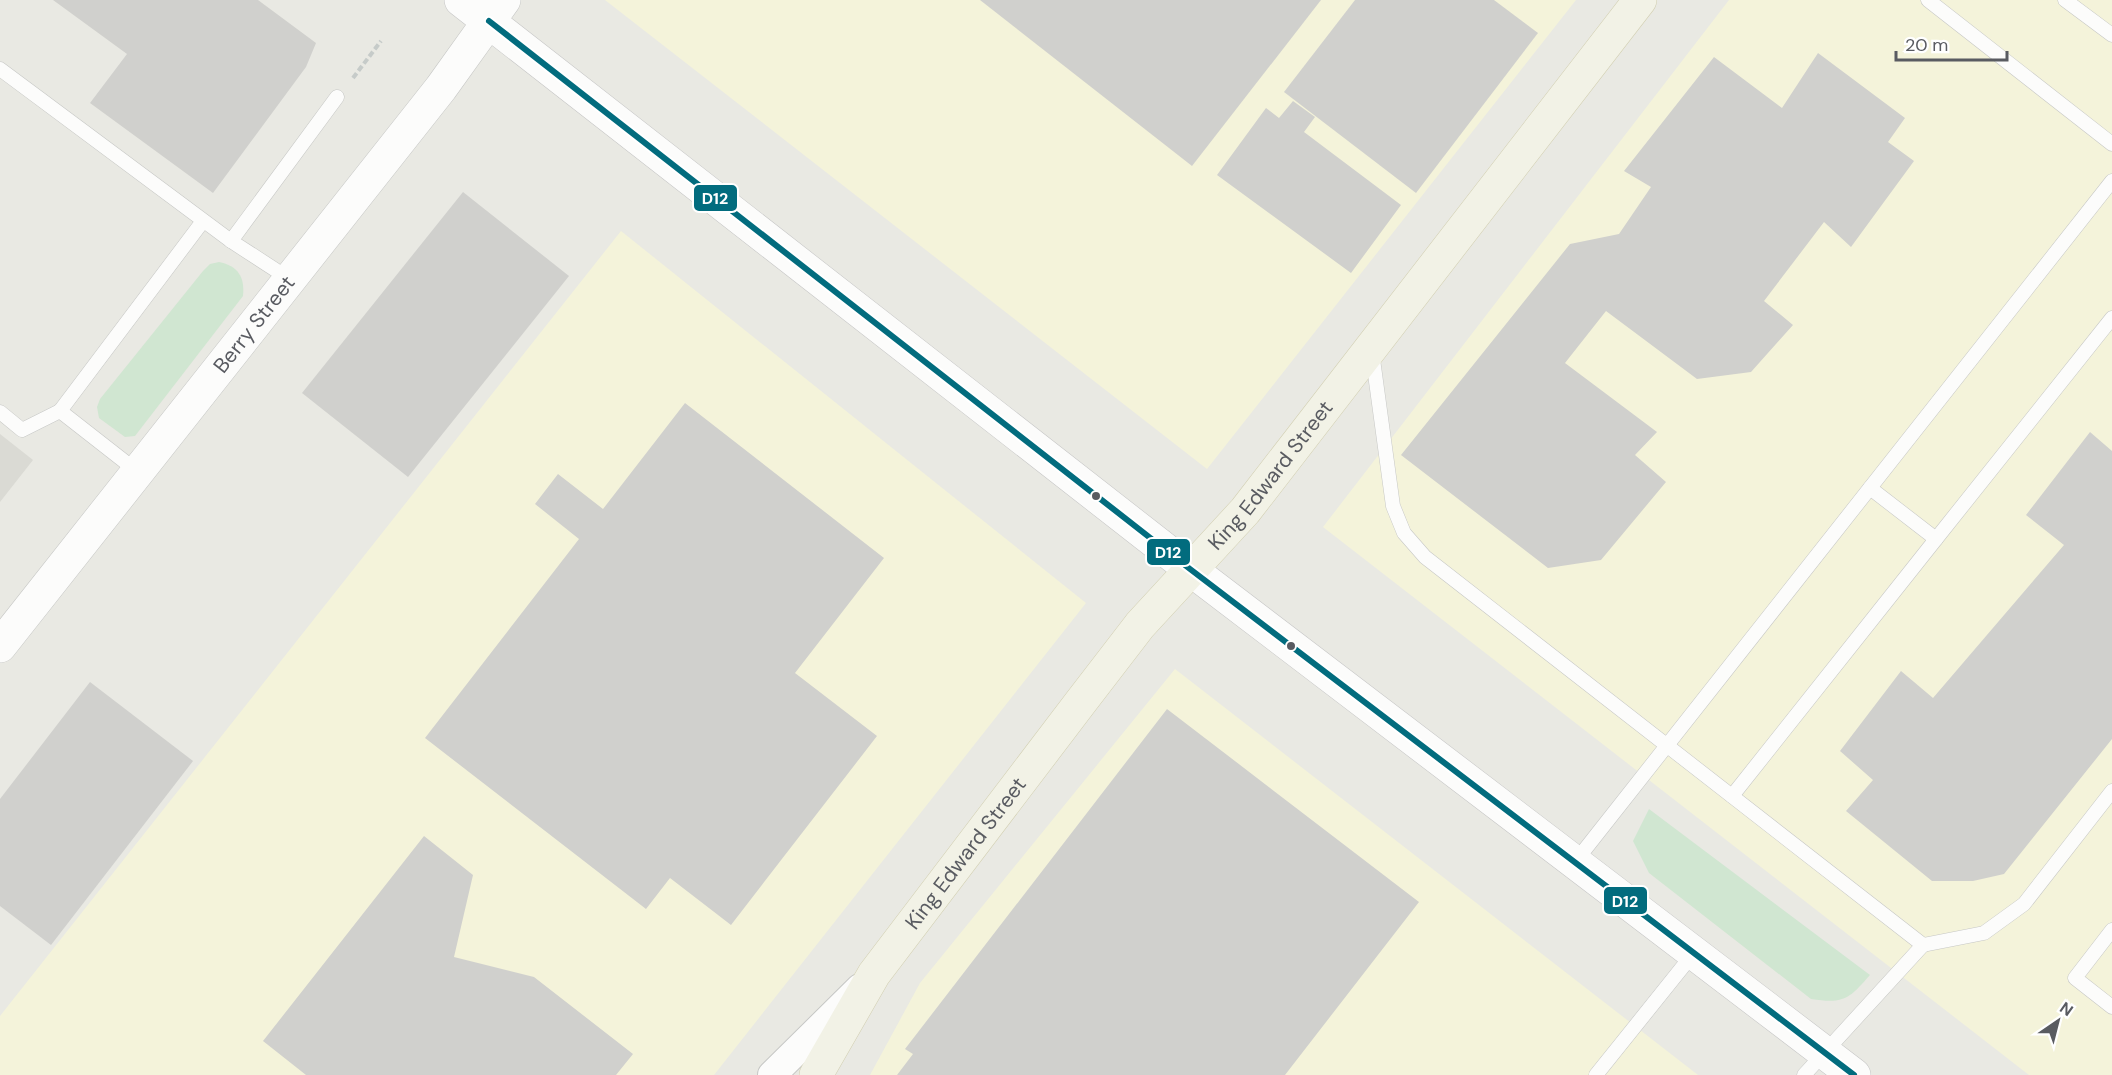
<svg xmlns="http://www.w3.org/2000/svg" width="2112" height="1075" font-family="'DM Sans',sans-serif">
<rect width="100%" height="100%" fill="#e9e9e3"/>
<g fill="#f4f3da">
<polygon points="605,0 1576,0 1207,469"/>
<polygon points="1729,0 2112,0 2112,1075 2029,1075 1323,527"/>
<polygon points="621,231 1086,603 714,1075 0,1075 0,1016"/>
<polygon points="1175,669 1698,1075 870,1075 920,983"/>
</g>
<polygon fill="#dadad4" points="0,434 33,460 0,502"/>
<g fill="#d0e6d1">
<path d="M219,262c19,4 26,15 24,34l-108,140 -10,1 -26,-19 -2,-11 3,-8 103,-128 7,-7z"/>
<path d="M1649,809l221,166c-21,24 -26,29 -59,24l-162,-126 -16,-32z"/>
</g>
<g fill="#d0d0cd">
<polygon points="53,0 258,0 316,43 306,67 213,193 90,103 127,54"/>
<polygon points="980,0 1321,0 1192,166"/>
<polygon points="1355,0 1494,0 1538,33 1416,193 1284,92"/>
<polygon points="1818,53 1905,118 1888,142 1914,161 1851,247 1824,222 1764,301 1793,325 1751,372 1697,379 1606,311 1565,363 1657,432 1635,455 1666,482 1601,560 1548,568 1401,455 1570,244 1619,234 1651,187 1624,171 1714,57 1782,108"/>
<polygon points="1293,101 1315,117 1304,132 1401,205 1351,273 1217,175 1266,108 1279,118"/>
<polygon points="463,192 569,276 408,477 302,393"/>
<polygon points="685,403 884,558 795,673 877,736 731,925 670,878 646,909 425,738 579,539 535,504 558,474 603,509"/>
<polygon points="2090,432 2112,451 2112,739 2004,874 1973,881 1932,881 1846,811 1873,780 1840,751 1901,671 1933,698 2064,545 2026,515"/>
<polygon points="90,682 193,761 51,945 0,906 0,799"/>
<polygon points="1167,709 1419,902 1285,1075 897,1075 913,1054 905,1049"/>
<polygon points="424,836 473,875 454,957 534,977 633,1054 616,1075 306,1075 263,1041"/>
</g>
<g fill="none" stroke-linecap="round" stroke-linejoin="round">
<defs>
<g id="service">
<polyline points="1928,0 2112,144"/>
<polyline points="2065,0 2112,35"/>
<polyline points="0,69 231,241 291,280"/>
<polyline points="231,241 337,97"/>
<polyline points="1372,352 1393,506 1404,533 1425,557 1923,945 1804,1075"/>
<polyline points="0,412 22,430 60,411"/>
<polyline points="138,472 60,411 203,221"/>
<polyline points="1936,539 2112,318"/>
<polyline points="1732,796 1936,539 1870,488"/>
<polyline points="1575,862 2112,181"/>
<polyline points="2112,930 2075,978 2112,1007"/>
<polyline points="1923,945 1984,933 2024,904 2112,791"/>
<polyline points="1596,1075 1693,954"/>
</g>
<polyline id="minor" points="772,1075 860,988"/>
<g id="tertiary">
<path id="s1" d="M0,646l441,-558 63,-88"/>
</g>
<polyline id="secondary" points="461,0 1190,569 1854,1075"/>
<g id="primary">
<path id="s2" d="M816,1075l58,-101 206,-271 60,-78 105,-114 395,-511"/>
</g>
</defs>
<use href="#service" stroke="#c6c7c5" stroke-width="15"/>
<use href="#minor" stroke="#c6c7c5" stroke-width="30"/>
<use href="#tertiary" stroke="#c6c7c5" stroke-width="34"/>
<use href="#secondary" stroke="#c5c5c5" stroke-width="34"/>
<use href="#primary" stroke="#d1ceb0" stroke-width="34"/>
<polyline stroke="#c6cbc9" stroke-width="4" stroke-dasharray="6 3" stroke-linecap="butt" points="353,78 381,41"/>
<use href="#service" stroke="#fcfcfb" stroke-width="14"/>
<use href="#minor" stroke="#fcfcfb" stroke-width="28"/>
<use href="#tertiary" stroke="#fcfcfb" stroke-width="33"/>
<use href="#secondary" stroke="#fcfcfb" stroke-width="33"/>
<use href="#primary" stroke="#f2f2e6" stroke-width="33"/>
<defs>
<polyline id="bus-1" points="489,21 1190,569 1854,1075"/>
</defs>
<use href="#bus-1" stroke="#fff" stroke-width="10"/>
<use href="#bus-1" stroke="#026c7e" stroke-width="6"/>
</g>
<g fill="#595b61" stroke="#fff" stroke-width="2">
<circle cx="1096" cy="496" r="5"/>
<circle cx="1291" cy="646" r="5"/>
</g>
<g text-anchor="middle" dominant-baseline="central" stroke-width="4.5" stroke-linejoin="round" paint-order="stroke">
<g font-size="21" fill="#595b61" stroke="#fff">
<text stroke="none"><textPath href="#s1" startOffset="410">Berry Street</textPath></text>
<text stroke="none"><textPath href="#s2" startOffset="754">King Edward Street</textPath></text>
<text stroke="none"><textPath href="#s2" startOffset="268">King Edward Street</textPath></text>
</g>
</g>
<g stroke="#fff" stroke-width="2">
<rect x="693" y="184" width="45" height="28" rx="6" fill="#026c7e"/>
<rect x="1146" y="538" width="45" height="28" rx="6" fill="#026c7e"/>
<rect x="1603" y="886" width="45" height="29" rx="6" fill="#026c7e"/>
</g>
<g font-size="16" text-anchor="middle" font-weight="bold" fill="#fff">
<text x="715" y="204">D12</text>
<text x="1168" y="558">D12</text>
<text x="1625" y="907">D12</text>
</g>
<g transform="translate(2058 1021) rotate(35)" stroke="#ffffff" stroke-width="4.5" paint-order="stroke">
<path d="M0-4.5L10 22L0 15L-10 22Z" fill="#595b61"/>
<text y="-9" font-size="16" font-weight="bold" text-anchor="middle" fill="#595b61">N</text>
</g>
<path d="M1896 51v9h111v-9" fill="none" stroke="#595b61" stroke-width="3"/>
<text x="1905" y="51" font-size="18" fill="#595b61" stroke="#ffffff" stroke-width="4.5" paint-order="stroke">20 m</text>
</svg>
